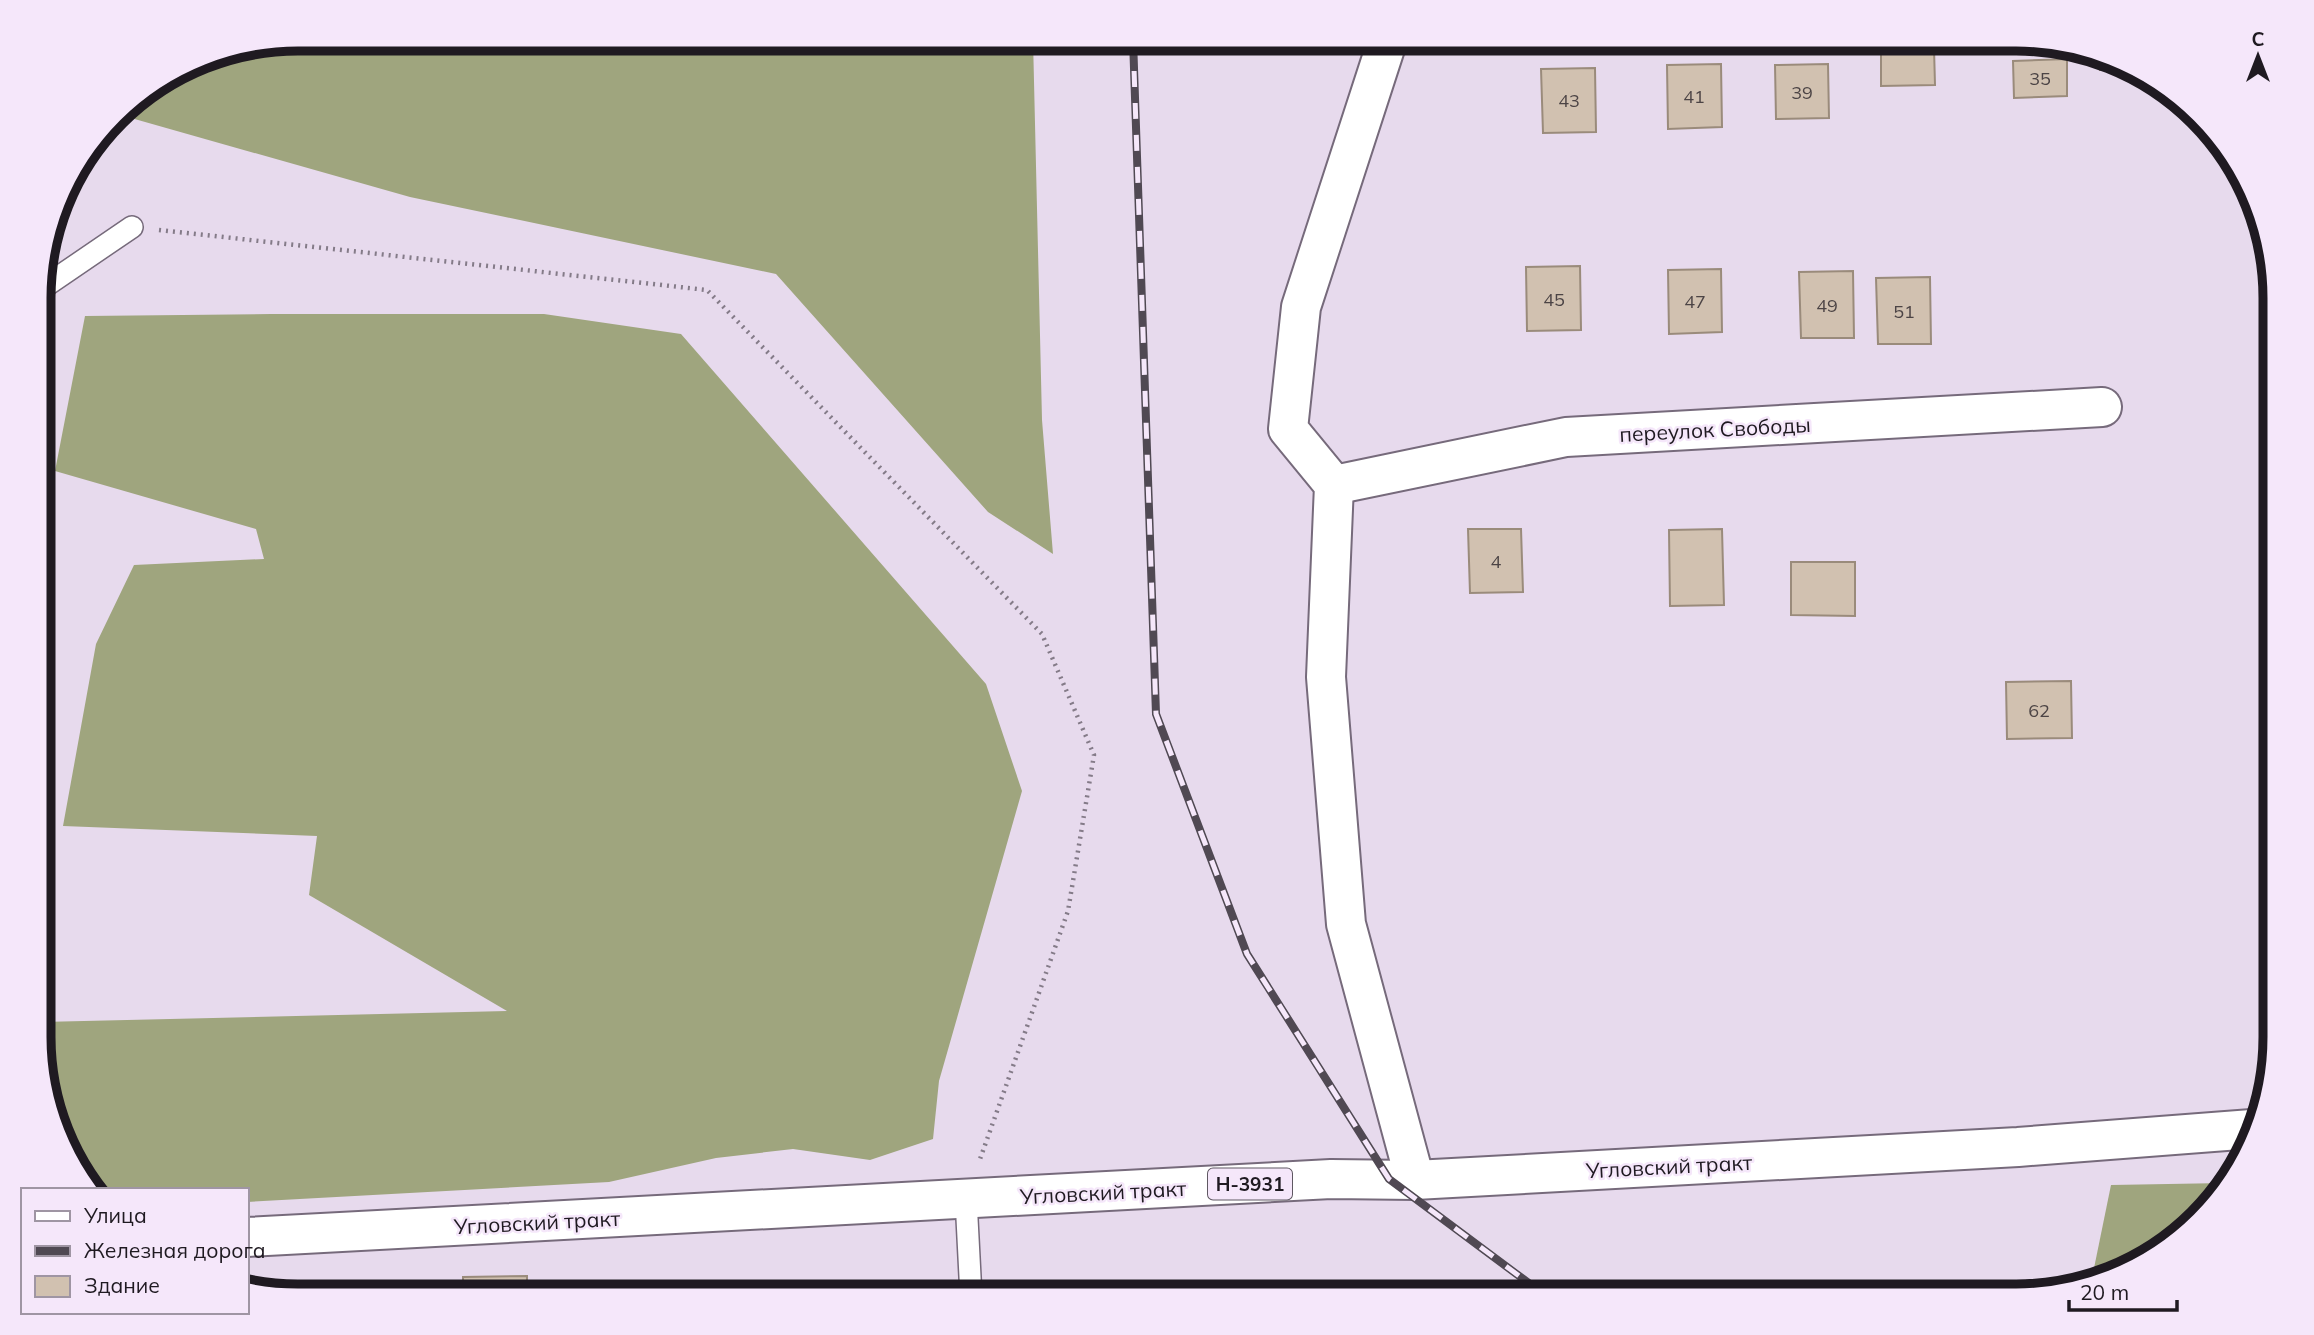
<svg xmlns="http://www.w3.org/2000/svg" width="2314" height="1335" font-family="Mulish,sans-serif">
<rect width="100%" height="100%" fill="#e7daed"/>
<g fill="#9fa57e">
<polygon points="297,39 1033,39 1042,420 1053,554 988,512 776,274 410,197 124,116 121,111 126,103 199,58"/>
<polygon points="271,314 544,314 681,334 986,684 1022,791 939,1081 933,1139 870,1160 793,1149 716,1158 609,1182 247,1202 247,1190 91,1190 82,1181 41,1071 41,1022 507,1011 309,895 317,836 63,826 96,644 134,565 264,559 256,529 55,471 85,316"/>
<polygon points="2225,1183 2146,1262 2092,1278 2111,1185"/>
</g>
<g fill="#d1c1b0" stroke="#9a8b7b" stroke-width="2">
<polygon points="1881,48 1934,48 1935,85 1881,86"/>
<polygon points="2100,54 2136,69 2100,70"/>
<polygon points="2067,59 2067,96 2014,98 2013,61"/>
<polygon points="1721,64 1722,127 1668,129 1667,65"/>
<polygon points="1828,64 1829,118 1776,119 1775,65"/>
<polygon points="1595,68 1596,132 1543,133 1541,69"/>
<polygon points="1580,266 1581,330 1527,331 1526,267"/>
<polygon points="1721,269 1722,332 1669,334 1668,270"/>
<polygon points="1853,271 1854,338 1801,338 1799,272"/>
<polygon points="1930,277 1931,344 1878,344 1876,278"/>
<polygon points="1468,529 1521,529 1523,592 1470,593"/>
<polygon points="1722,529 1724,605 1670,606 1669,530"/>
<polygon points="1791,562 1855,562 1855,616 1791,615"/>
<polygon points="2071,681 2072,738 2007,739 2006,682"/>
<polygon points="527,1276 527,1296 463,1296 463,1277"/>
</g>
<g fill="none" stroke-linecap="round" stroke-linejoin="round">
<defs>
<g id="lane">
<polyline points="41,289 132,227"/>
<polyline points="966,1199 971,1296"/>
</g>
<g id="street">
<polyline points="1388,39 1301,307 1288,429 1334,485 1326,677 1346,924 1415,1180"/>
<polyline points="1334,485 1566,437 2102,407"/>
</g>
<polyline id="highway" points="247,1237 1331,1179 1415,1180 2018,1147 2252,1129"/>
</defs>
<use href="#lane" stroke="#766a7b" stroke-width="24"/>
<use href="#street" stroke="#766a7b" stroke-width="42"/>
<use href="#highway" stroke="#766a7b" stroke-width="42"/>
<polyline stroke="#847b88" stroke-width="4.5" stroke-dasharray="2 5" stroke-linecap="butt" points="159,230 707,290 1042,634 1094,755 1068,911 979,1162"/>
<use href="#lane" stroke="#fff" stroke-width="21"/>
<use href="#street" stroke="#fff" stroke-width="38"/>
<use href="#highway" stroke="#fff" stroke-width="38"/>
<defs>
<polyline id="rail" points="1133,39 1156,714 1247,954 1389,1179 1546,1296"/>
</defs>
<use href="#rail" stroke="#504953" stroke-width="8"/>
<use href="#rail" stroke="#f5e7fa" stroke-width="5" stroke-dasharray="16" stroke-linecap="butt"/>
</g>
<g text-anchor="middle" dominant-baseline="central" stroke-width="5" stroke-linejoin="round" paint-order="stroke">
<g font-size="18" fill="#4c4445">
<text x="2040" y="78">35</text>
<text x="1802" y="92">39</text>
<text x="1694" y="96">41</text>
<text x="1569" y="100">43</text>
<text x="1554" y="299">45</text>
<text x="1695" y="301">47</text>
<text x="1827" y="305">49</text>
<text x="1904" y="311">51</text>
<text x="1496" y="561">4</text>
<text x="2039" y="710">62</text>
</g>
<rect fill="#f5e7fa" stroke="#5f5862" stroke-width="2" x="1208" y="1168.5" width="84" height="31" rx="5"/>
<g font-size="19" font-weight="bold" fill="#1f1a21">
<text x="1250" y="1184">Н-3931</text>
</g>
<g font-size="21" fill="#1f1a21" stroke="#f5e7fa">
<text transform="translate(1715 429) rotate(-3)">переулок Свободы</text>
<text transform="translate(1669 1166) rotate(-3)">Угловский тракт</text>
<text transform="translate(1103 1192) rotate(-3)">Угловский тракт</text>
<text transform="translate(537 1222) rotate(-3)">Угловский тракт</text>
</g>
</g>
<path d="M0 0H2314V1335H0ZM298 51H2016A247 247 0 0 1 2263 298V1037A247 247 0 0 1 2016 1284H298A247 247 0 0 1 51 1037V298A247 247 0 0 1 298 51Z" fill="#f5e7fa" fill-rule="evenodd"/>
<path fill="none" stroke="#1f1a21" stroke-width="9" d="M298 51H2016A247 247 0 0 1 2263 298V1037A247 247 0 0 1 2016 1284H298A247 247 0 0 1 51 1037V298A247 247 0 0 1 298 51Z"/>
<rect x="21" y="1188" width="228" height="126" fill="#f5e7fa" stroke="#9f95a3" stroke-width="2"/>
<rect x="35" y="1211" width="35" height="10" fill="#ffffff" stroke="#9f95a3" stroke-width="2"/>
<text x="84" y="1223" font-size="21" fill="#1f1a21">Улица</text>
<rect x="35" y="1246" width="35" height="10" fill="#504953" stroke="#9f95a3" stroke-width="2"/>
<text x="84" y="1258" font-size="21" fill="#1f1a21">Железная дорога</text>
<rect x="35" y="1276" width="35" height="21" fill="#d1c1b0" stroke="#9f95a3" stroke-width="2"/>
<text x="84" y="1293" font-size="21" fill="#1f1a21">Здание</text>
<g transform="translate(2258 56)" stroke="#f5e7fa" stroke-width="5" paint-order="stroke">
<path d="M0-5L12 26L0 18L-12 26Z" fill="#1f1a21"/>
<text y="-10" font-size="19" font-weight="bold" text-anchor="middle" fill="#1f1a21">С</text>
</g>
<path d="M2069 1300v10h108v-10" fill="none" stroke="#1f1a21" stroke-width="3.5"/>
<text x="2080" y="1300" font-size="21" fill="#1f1a21" stroke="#f5e7fa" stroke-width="5" paint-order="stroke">20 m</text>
</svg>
